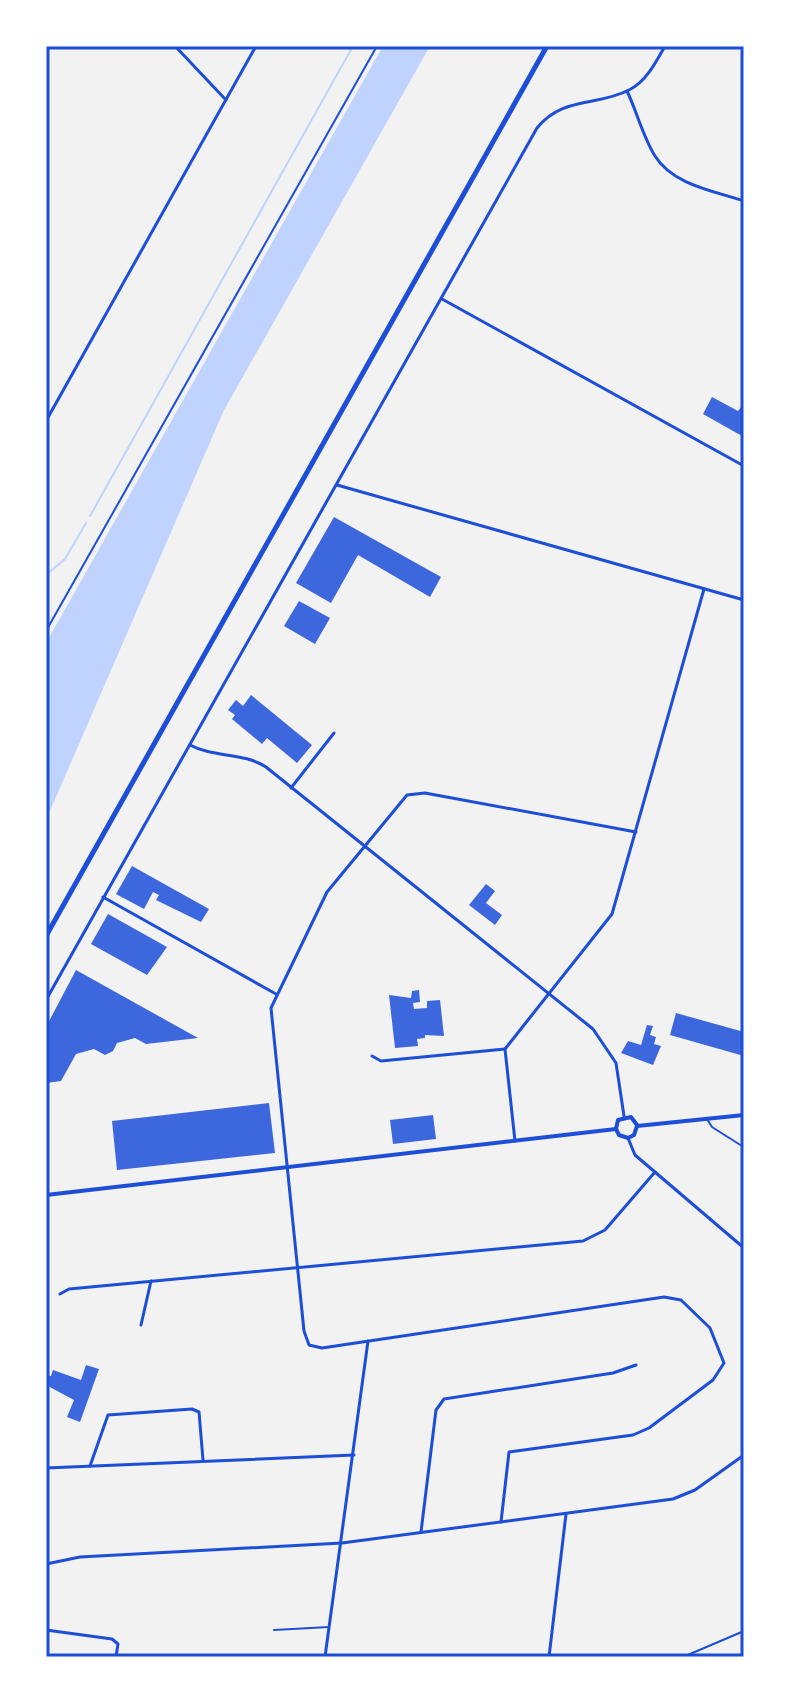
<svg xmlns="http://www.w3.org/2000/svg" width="790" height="1703" font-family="'Asap Condensed',sans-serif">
<rect width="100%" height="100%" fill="#f2f2f2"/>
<polygon fill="#bfd3fe" points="383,46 430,46 224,410 46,820 46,643"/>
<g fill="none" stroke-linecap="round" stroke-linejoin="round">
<g stroke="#bfd3fe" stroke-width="2">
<polyline points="90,516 353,46"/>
<polyline points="46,575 65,559 86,523"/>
</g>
</g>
<g fill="#3d67dc">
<polygon points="712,397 738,411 741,407 744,409 742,436 703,414"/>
<polygon points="334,517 441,577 430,597 358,555 331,603 296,583"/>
<polygon points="299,601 330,618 315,644 284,626"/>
<polygon points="251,695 312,745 297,763 267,738 262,744 232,719 235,715 228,710 236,700 243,706"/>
<polygon points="132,866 209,909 201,922 156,900 159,895 153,892 144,909 116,894"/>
<polygon points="486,884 495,891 486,903 502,915 495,925 469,905"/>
<polygon points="108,914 167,947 147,975 91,944"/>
<polygon points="76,970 198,1038 146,1044 135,1038 117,1043 113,1051 105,1055 94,1049 76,1054 61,1081 46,1083 46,1027"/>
<polygon points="419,990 420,1002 413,1003 414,1009 427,1008 427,1001 440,1000 444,1036 425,1035 425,1038 417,1039 418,1046 395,1048 389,995 411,998 412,991"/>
<polygon points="676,1013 744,1032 744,1056 670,1035"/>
<polygon points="647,1025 653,1026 650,1035 656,1037 654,1044 661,1046 653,1065 621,1053 628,1041 641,1045"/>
<polygon points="269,1103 275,1153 117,1170 112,1121"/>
<polygon points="433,1115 436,1139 393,1144 390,1120"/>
<polygon points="86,1365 99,1369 80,1422 67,1417 74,1400 46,1385 46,1376 51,1376 53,1370 81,1380"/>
</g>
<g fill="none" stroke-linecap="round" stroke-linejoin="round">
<polyline stroke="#1d4ed8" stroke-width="2" points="46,631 377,46"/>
<g stroke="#1d4ed8" stroke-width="2">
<polyline points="707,1119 712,1127 742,1146"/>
<polyline points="274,1630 329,1627"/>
<polyline points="683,1657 744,1631"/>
</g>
<g stroke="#1d4ed8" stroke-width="3">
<polyline points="175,46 226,100"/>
<path d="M627,91c10,21 16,46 28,65 18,29 59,35 89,45"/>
<polyline points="442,299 744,466"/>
<polyline points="46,421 256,46"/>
<polyline points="337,485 744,600"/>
<path d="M190,745c24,13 53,7 76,22l327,262 23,34 8,53"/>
<polyline points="291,788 334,733"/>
<polyline points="103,897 276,994"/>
<path d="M46,1000l491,-872c26,-32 59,-21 92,-38 17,-8 27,-28 36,-44"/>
<polyline points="372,1056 381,1061 505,1049"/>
<polyline points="744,1127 744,1148"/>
<polyline points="628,1138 635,1155 744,1248"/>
<polyline points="515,1141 505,1049 612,914 704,589"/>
<polyline points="60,1294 69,1289 583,1241 605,1230 655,1172"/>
<polyline points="141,1325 151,1281"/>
<polyline points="90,1466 108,1415 192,1409 199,1412 203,1460"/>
<polyline points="46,1468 354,1455"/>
<polyline points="501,1522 509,1452 633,1435 649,1428 713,1380 724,1363 710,1328 681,1300 664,1297 322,1348 309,1345 304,1331 271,1008 327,892 407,795 425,793 636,832"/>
<polyline points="421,1532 436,1410 444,1399 613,1373 636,1365"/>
<polyline points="46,1564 80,1557 342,1543 673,1499 695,1490 744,1455"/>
<polyline points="46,1630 112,1639 118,1644 116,1657"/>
<polyline points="325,1657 368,1341"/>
<polyline points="549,1657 566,1514"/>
</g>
<g stroke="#1d4ed8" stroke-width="4">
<polyline points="637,1126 744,1115"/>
<polyline points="616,1129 618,1120 631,1117 637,1125"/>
<polyline points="616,1129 619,1135 628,1138 634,1135 637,1126"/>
<polyline points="46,1195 616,1129"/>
</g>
<polyline stroke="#1d4ed8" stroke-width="5" points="46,936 547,46"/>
</g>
<rect width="790" height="1703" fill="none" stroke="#ffffff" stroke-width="96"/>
<rect x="48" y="48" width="694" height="1607" fill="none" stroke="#1d4ed8" stroke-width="3"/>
</svg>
